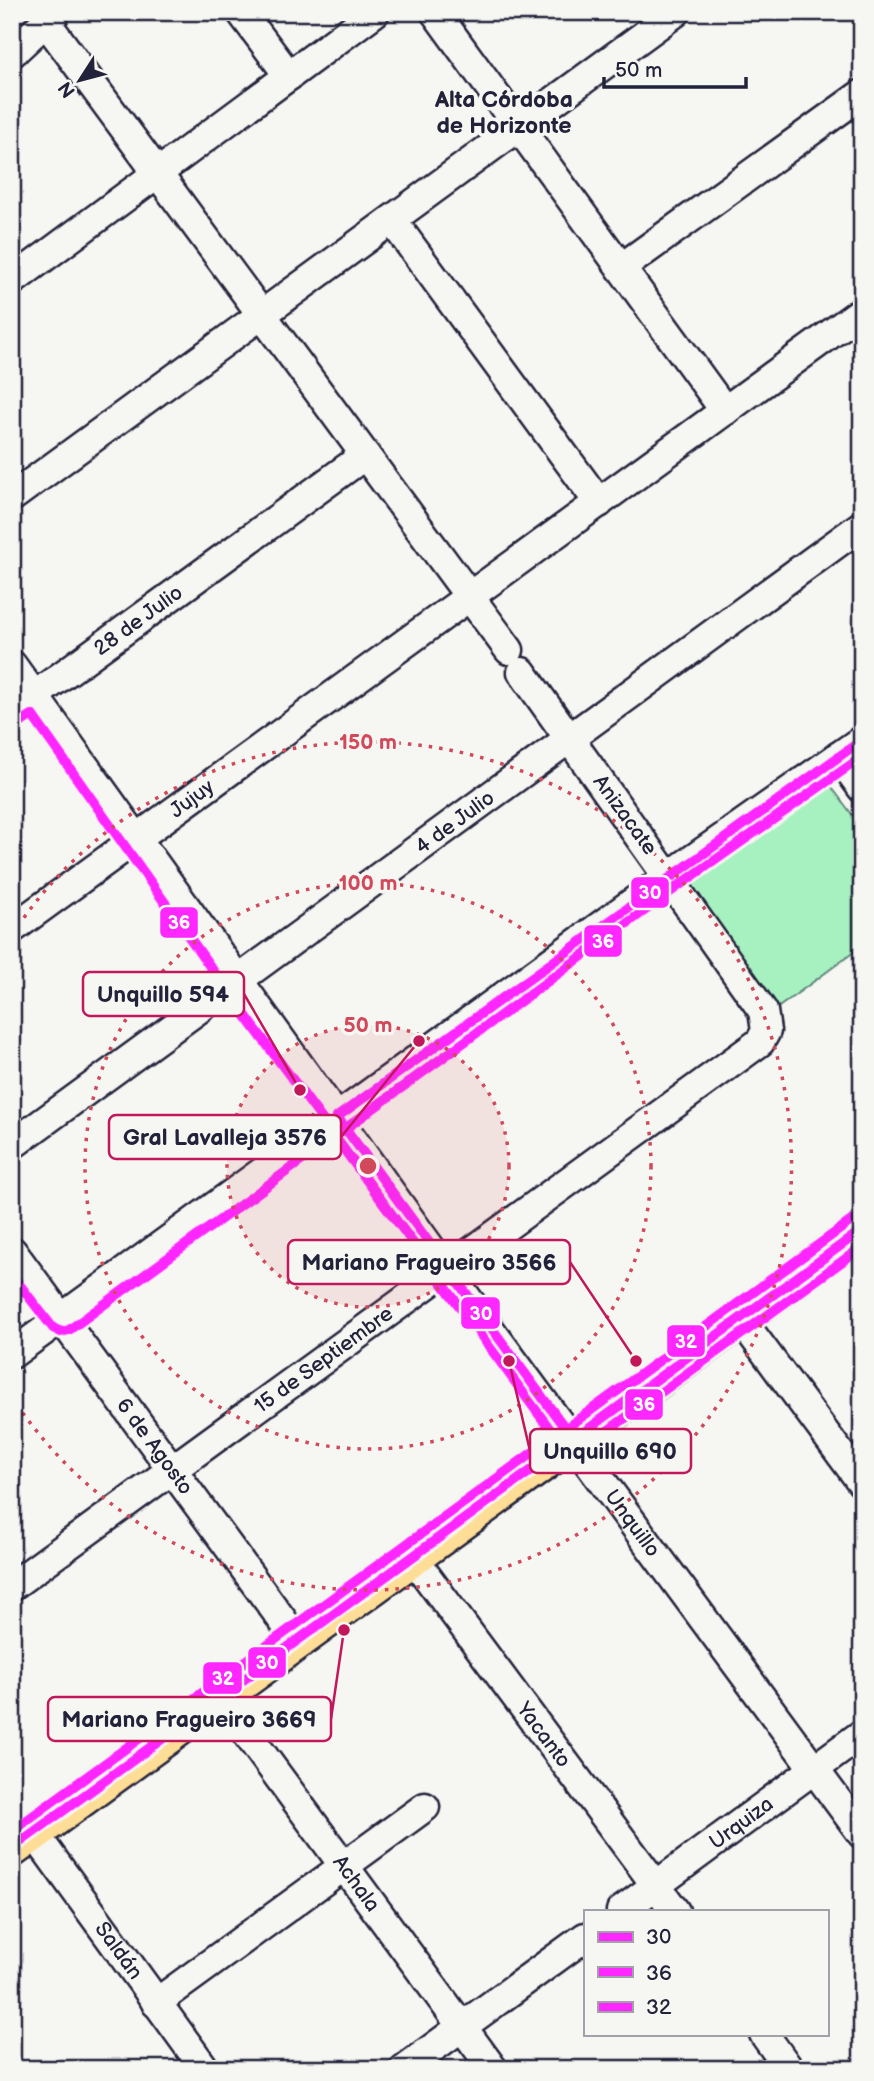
<svg xmlns="http://www.w3.org/2000/svg" width="874" height="2081" font-family="'Balsamiq Sans',sans-serif">
<rect width="100%" height="100%" fill="#f6f6f2"/>
<filter id="ink" filterUnits="userSpaceOnUse"><feTurbulence type="fractalNoise" baseFrequency=".0143" numOctaves="2"/><feDisplacementMap in="SourceGraphic" scale="14" xChannelSelector="R" yChannelSelector="G"/><feConvolveMatrix kernelMatrix="1 2 1 2 8 2 1 2 1" color-interpolation-filters="sRGB"/></filter>
<g filter="url(#ink)">
<polygon fill="#a7f1c0" stroke="#648a7e" stroke-width="2" points="822,774 862,828 862,946 776,1009 680,878"/>
<g fill="none" stroke-linecap="round" stroke-linejoin="round">
<defs>
<g id="minor">
<polyline points="241,12 289,76"/>
<polyline points="435,12 725,411"/>
<polyline points="46,22 509,650"/>
<polyline points="12,53 56,12"/>
<polyline points="392,220 599,503"/>
<polyline points="621,268 862,94"/>
<polyline points="12,281 375,12"/>
<polyline points="12,497 676,12"/>
<path id="s1" d="M12,665l435,606 415,563"/>
<path id="s2" d="M12,712l353,-257"/>
<polyline points="839,756 862,788"/>
<path id="s3" d="M12,929l850,-618"/>
<path id="s4" d="M12,1145l850,-620"/>
<path id="s5" d="M12,1251l285,389"/>
<polyline points="740,1318 862,1483"/>
<polyline points="12,1354 669,876 862,740"/>
<path id="s6" d="M413,1558l262,353"/>
<path id="s7" d="M12,1586l748,-544 6,-11 -3,-20 -241,-339"/>
<path id="s8" d="M220,1697l273,372"/>
<path id="s9" d="M34,1833l171,236"/>
<path id="s10" d="M621,1911l241,-177"/>
<polyline points="156,2003 425,1807"/>
<polyline points="764,2034 789,2069"/>
<polyline points="404,2069 585,1937"/>
</g>
<polyline id="major" points="12,1848 862,1230"/>
</defs>
<use href="#minor" stroke="#22223b" stroke-width="33"/>
<use href="#major" stroke="#22223b" stroke-width="42"/>
<use href="#minor" stroke="#f6f6f2" stroke-width="28"/>
<use href="#major" stroke="#fedd96" stroke-width="37"/>
<defs>
<g id="bus-1">
<polyline points="573,1439 337,1117 862,740"/>
<polyline points="12,1848 862,1230"/>
</g>
<g id="bus-2">
<polyline points="20,723 32,715 226,989 566,1451 581,1450 862,1247"/>
<polyline points="12,1275 53,1328 61,1332 69,1330 677,887 862,757"/>
</g>
<polyline id="bus-3" points="12,1831 854,1219"/>
</defs>
<use href="#bus-1" stroke="#f6f6f2" stroke-width="16"/>
<use href="#bus-2" stroke="#f6f6f2" stroke-width="16"/>
<use href="#bus-3" stroke="#f6f6f2" stroke-width="16"/>
<use href="#bus-1" stroke="#fe27ff" stroke-width="10"/>
<use href="#bus-2" stroke="#fe27ff" stroke-width="10"/>
<use href="#bus-3" stroke="#fe27ff" stroke-width="10"/>
</g>
</g>
<circle cx="368" cy="1166" r="141" fill="#d1495b" fill-opacity=".12"/>
<g fill="none" stroke="#d1495b" stroke-width="3.5" stroke-dasharray="3.5 7">
<circle cx="368" cy="1166" r="141"/>
<circle cx="368" cy="1166" r="283"/>
<path d="M12 935A424 424 0 1 1 12 1397"/>
</g>
<g text-anchor="middle" dominant-baseline="central" stroke-width="7" stroke-linejoin="round" paint-order="stroke">
<g font-size="21" fill="#22223b" stroke="#f6f6f2">
<text stroke="none"><textPath href="#s2" startOffset="156">28 de Julio</textPath></text>
<text stroke="none"><textPath href="#s3" startOffset="222">Jujuy</textPath></text>
<text transform="translate(625 815) rotate(54)">Anizacate</text>
<text stroke="none"><textPath href="#s4" startOffset="548">4 de Julio</textPath></text>
<text stroke="none"><textPath href="#s7" startOffset="385">15 de Septiembre</textPath></text>
<text stroke="none"><textPath href="#s5" startOffset="242">6 de Agosto</textPath></text>
<text stroke="none"><textPath href="#s1" startOffset="1059">Unquillo</textPath></text>
<text stroke="none"><textPath href="#s6" startOffset="220">Yacanto</textPath></text>
<text stroke="none"><textPath href="#s10" startOffset="149">Urquiza</textPath></text>
<text stroke="none"><textPath href="#s8" startOffset="231">Achala</textPath></text>
<text stroke="none"><textPath href="#s9" startOffset="145">Saldán</textPath></text>
</g>
<g font-size="23" font-weight="bold" fill="#22223b" stroke="#f6f6f2">
<text x="504" y="100">Alta Córdoba<tspan x="504" dy="26">de Horizonte</tspan></text>
</g>
</g>
<circle cx="368" cy="1166" r="10" fill="#d1495b" stroke="#f6f6f2" stroke-width="3.5"/>
<g font-size="21" text-anchor="middle" font-weight="bold" fill="#d1495b" stroke="#f6f6f2" stroke-width="7" stroke-linejoin="round" paint-order="stroke">
<text x="368" y="749">150 m</text>
<text x="368" y="890">100 m</text>
<text x="368" y="1032">50 m</text>
</g>
<path fill="none" stroke="#c2185b" stroke-width="2.5" d="M300 1090L244 994M419 1041L341 1137M636 1361L570 1262M509 1361L530 1451M344 1630L331 1719"/>
<g fill="#c2185b" stroke="#f6f6f2" stroke-width="2.5">
<circle cx="300" cy="1090" r="7"/>
<circle cx="419" cy="1041" r="7"/>
<circle cx="636" cy="1361" r="7"/>
<circle cx="509" cy="1361" r="7"/>
<circle cx="344" cy="1630" r="7"/>
</g>
<g fill="#f6f6f2" stroke="#c2185b" stroke-width="2.5">
<rect x="83" y="972" width="161" height="44" rx="7"/>
<rect x="109" y="1115" width="232" height="44" rx="7"/>
<rect x="288" y="1240" width="282" height="44" rx="7"/>
<rect x="530" y="1429" width="161" height="44" rx="7"/>
<rect x="48" y="1697" width="283" height="44" rx="7"/>
</g>
<g font-size="23" text-anchor="middle" font-weight="bold" fill="#22223b">
<text x="163" y="1002">Unquillo 594</text>
<text x="225" y="1145">Gral Lavalleja 3576</text>
<text x="429" y="1270">Mariano Fragueiro 3566</text>
<text x="610" y="1459">Unquillo 690</text>
<text x="189" y="1727">Mariano Fragueiro 3669</text>
</g>
<g stroke="#f6f6f2" stroke-width="2.5">
<rect x="630" y="876" width="40" height="33" rx="7" fill="#fe27ff"/>
<rect x="159" y="906" width="40" height="33" rx="7" fill="#fe27ff"/>
<rect x="583" y="924" width="40" height="34" rx="7" fill="#fe27ff"/>
<rect x="460" y="1296" width="41" height="34" rx="7" fill="#fe27ff"/>
<rect x="666" y="1324" width="40" height="34" rx="7" fill="#fe27ff"/>
<rect x="624" y="1388" width="40" height="33" rx="7" fill="#fe27ff"/>
<rect x="247" y="1646" width="40" height="33" rx="7" fill="#fe27ff"/>
<rect x="202" y="1661" width="41" height="34" rx="7" fill="#fe27ff"/>
</g>
<g font-size="19" text-anchor="middle" font-weight="bold" fill="#fff">
<text x="650" y="899">30</text>
<text x="179" y="929">36</text>
<text x="603" y="948">36</text>
<text x="481" y="1320">30</text>
<text x="686" y="1348">32</text>
<text x="644" y="1411">36</text>
<text x="267" y="1669">30</text>
<text x="223" y="1685">32</text>
</g>
<rect width="874" height="2081" fill="none" stroke="#f6f6f2" stroke-width="42"/>
<rect x="21" y="21" width="832" height="2039" fill="none" stroke="#22223b" stroke-width="2.5" filter="url(#ink)"/>
<rect x="584" y="1910" width="245" height="126" fill="#f6f6f2" stroke="#a1a1a9" stroke-width="2"/>
<rect x="598" y="1932" width="35" height="10" fill="#fe27ff" stroke="#a1a1a9" stroke-width="2"/>
<text x="646" y="1944" font-size="21" fill="#22223b">30</text>
<rect x="598" y="1967" width="35" height="10" fill="#fe27ff" stroke="#a1a1a9" stroke-width="2"/>
<text x="646" y="1980" font-size="21" fill="#22223b">36</text>
<rect x="598" y="2002" width="35" height="10" fill="#fe27ff" stroke="#a1a1a9" stroke-width="2"/>
<text x="646" y="2014" font-size="21" fill="#22223b">32</text>
<g transform="translate(80 80) rotate(234)" stroke="#f6f6f2" stroke-width="5" paint-order="stroke">
<path d="M0-5L12 26L0 18L-12 26Z" fill="#22223b"/>
<text y="-10" font-size="19" font-weight="bold" text-anchor="middle" fill="#22223b">N</text>
</g>
<path d="M604 77v10h142v-10" fill="none" stroke="#22223b" stroke-width="3.5"/>
<text x="615" y="77" font-size="21" fill="#22223b" stroke="#f6f6f2" stroke-width="5" paint-order="stroke">50 m</text>
</svg>
